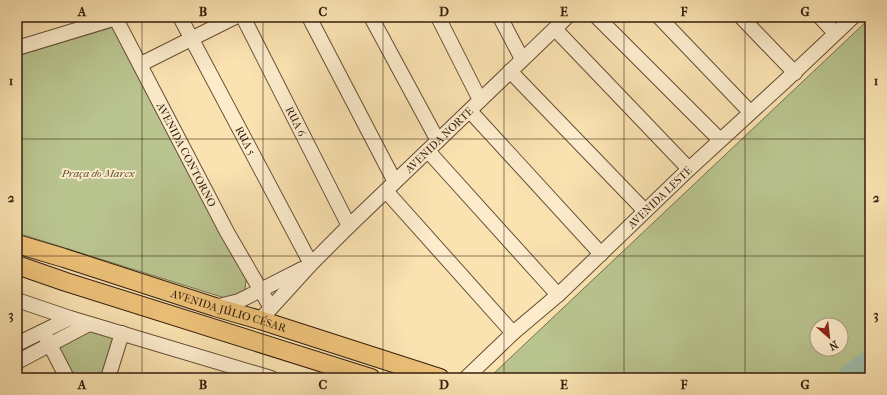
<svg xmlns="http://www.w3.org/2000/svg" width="887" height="395" font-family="'IM FELL French Canon',serif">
<rect width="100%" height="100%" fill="#fae2b1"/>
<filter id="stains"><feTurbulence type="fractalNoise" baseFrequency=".005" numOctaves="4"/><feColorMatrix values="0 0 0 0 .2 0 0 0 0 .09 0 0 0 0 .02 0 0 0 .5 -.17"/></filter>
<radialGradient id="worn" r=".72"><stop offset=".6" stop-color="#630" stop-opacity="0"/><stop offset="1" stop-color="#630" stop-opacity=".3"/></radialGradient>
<g fill="#b9c48f" stroke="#76714e" fill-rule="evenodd">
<path d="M870,18v360h-372l-7,-2zM817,325h24v24h-24z"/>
<polygon points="113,27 246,279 245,290 239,296 225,298 17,233 17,56"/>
<polygon points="90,328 116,336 102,378 73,378 57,346"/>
</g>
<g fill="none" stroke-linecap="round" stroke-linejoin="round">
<polyline stroke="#9ebeab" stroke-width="17" points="845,378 848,373 870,358"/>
<defs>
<g id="minor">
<path id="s1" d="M115,17l112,215 44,76"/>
<path id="s2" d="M180,17l131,247"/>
<path id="s3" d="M243,17l106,209"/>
<polyline points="309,17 395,182"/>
<polyline points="371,17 438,141"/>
<polyline points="438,17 480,100"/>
<polyline points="500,17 522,59"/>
<polyline points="597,17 720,140"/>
<polyline points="659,17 750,112"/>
<polyline points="741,17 795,73"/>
<polyline points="820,17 835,33"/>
<polyline points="555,29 689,169"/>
<polyline points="17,48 116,18"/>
<polyline points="141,64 235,17"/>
<polyline points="510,71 645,211"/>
<polyline points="470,111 601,254"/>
<polyline points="428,151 558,295"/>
<polyline points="386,191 513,333"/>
<polyline points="17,300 70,318 271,378"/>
<polyline points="215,307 239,301 302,269"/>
<path id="s4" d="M260,320l51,-56 38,-38 218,-209"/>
<polyline points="46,337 67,378"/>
<polyline points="17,344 70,318"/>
<polyline points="17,362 89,324"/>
<polyline points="108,378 122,333"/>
<path id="s5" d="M466,378l47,-45 45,-38 131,-126 94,-86 70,-66"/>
</g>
<g id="major">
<path id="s6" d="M17,244l47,14 151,49 45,13 180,58"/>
<polyline points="17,265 66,282 371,378"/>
</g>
</defs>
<use href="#minor" stroke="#664f36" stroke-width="16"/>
<use href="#major" stroke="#341e0d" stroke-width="20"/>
<use href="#minor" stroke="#fceccc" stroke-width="14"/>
<use href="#major" stroke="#edc178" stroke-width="18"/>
</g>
<path fill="none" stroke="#341e0d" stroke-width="1" stroke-opacity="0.55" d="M142,17v361M263,17v361M383,17v361M504,17v361M624,17v361M745,17v361M17,139h853M17,256h853"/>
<g text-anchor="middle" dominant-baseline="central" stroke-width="3.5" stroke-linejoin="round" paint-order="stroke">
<g font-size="11" fill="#341e0d" stroke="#fceccc">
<text stroke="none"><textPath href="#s3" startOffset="117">RUA 6</textPath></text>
<text stroke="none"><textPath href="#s4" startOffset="254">AVENIDA NORTE</textPath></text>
<text stroke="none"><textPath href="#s2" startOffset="140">RUA 5</textPath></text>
<text stroke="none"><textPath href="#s1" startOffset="155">AVENIDA CONTORNO</textPath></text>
<text stroke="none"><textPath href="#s5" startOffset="265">AVENIDA LESTE</textPath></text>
<text stroke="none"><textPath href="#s6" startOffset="222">AVENIDA JÚLIO CÉSAR</textPath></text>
</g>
<g font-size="11" font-style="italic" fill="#5c5034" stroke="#fceccc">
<text x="98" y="173">Praça do Marex</text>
</g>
</g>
<rect width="887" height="395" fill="none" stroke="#fae2b1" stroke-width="44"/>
<g transform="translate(829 337) rotate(152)"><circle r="19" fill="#fceccc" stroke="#ac9a80"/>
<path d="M0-3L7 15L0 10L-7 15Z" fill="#8f2418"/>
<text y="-6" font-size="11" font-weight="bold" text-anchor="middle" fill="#341e0d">N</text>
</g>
<rect x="22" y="22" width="843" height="351" fill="none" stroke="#341e0d" stroke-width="1.5"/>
<g font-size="13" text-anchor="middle" font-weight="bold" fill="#341e0d">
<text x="82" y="16">A</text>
<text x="203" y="16">B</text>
<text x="323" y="16">C</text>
<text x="444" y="16">D</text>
<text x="564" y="16">E</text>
<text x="684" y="16">F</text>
<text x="805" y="16">G</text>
<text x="11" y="85">1</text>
<text x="876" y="85">1</text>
<text x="11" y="202">2</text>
<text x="876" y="202">2</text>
<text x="11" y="319">3</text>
<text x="876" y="319">3</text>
<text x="82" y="389">A</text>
<text x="203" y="389">B</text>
<text x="323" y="389">C</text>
<text x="444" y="389">D</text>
<text x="564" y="389">E</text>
<text x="684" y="389">F</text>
<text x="805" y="389">G</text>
</g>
<rect width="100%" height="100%" filter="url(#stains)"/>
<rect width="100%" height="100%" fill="url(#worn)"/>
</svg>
